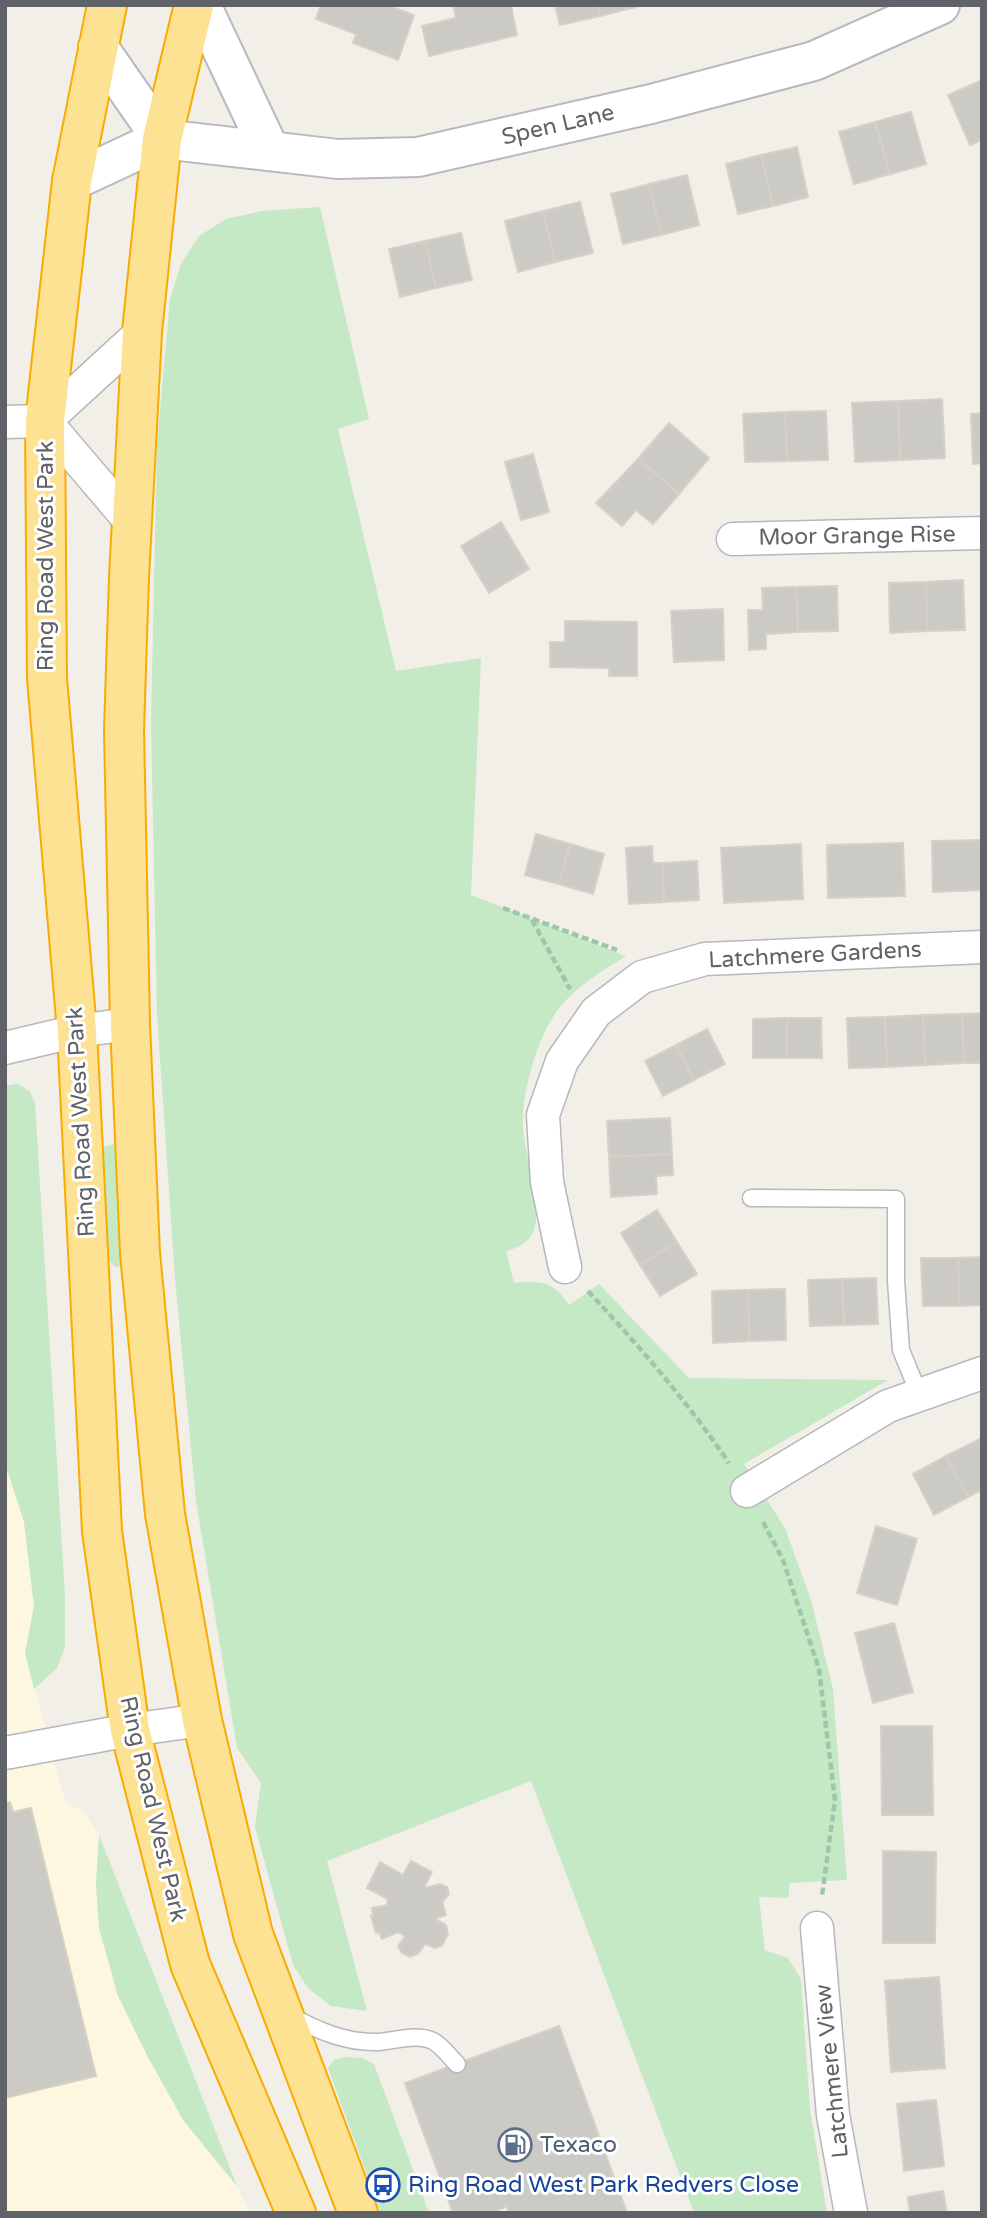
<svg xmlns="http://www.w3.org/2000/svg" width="987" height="2218" font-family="'Varela Round',sans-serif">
<rect width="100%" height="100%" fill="#f1efe8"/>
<polygon fill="#fef7e0" points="5,1463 24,1522 34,1606 25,1653 65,1802 85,1813 99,1835 96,1884 99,1928 118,1996 148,2057 183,2120 237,2186 250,2213 5,2213"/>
<g fill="#c5e8c5">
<path d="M320,207l49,212 -31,10 58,242 85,-13 -10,237 155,61c-27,17 -55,33 -73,61 -16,25 -28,67 -30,96 -3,31 20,91 11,117 -4,12 -16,18 -28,21l8,32c28,-2 38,-3 55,22l30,-21 90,94 199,2 -144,84 41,64 26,72 22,89 14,191 -57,3 -2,15 -29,-1 6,53 23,8 13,21 9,130 17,104h-133l-163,-432 -204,80 40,150 -36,-5 -23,-18 -15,-23 -38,-138 6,-44 -24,-35 -41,-247 -21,-222 -18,-265 -6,-291 6,-278 13,-146 11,-35 18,-28 27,-17 35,-8z"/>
<polygon points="18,1084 30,1092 35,1103 65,1595 65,1648 57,1668 34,1689 25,1653 34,1606 24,1522 5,1463 5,1086"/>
<polygon points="114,1144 118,1146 127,1265 115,1267 109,1260 102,1147"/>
<polygon points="99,1835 237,2186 183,2120 148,2057 118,1996 99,1928 96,1884"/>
<polygon points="346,2057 362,2058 374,2064 429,2213 381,2213 328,2068 334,2060"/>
</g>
<g fill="#cccac5" stroke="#d6d1c6" stroke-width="2">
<polygon points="321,5 387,5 414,15 398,60 353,43 356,34 316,19"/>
<polygon points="453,5 511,5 517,35 429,56 422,26 456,18"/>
<polygon points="555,5 598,5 600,16 560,25"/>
<polygon points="598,5 640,5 640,6 600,16"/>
<polygon points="982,80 982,140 970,145 948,95"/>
<polygon points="911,112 926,164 890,174 875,122"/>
<polygon points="875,122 890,174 854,184 839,132"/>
<polygon points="797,147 808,197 773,206 761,155"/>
<polygon points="761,155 773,206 738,214 726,164"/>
<polygon points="687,175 699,225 661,235 649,184"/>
<polygon points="649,184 661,235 623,244 611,194"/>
<polygon points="580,202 593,253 555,262 543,211"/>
<polygon points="543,211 555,262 518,272 505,221"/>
<polygon points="461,233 472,280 436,288 425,241"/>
<polygon points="425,241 436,288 400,297 389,249"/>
<polygon points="942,399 945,458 900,460 898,401"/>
<polygon points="898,401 900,460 855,462 852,403"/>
<polygon points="826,411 828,460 787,461 785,412"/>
<polygon points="785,412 787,461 745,462 743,414"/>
<polygon points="982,413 982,463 973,464 971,414"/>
<polygon points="669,423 709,458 679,494 638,459"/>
<polygon points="533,454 549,512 521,520 505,462"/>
<polygon points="638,459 679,494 653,524 636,510 622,526 596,503"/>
<polygon points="501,522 529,569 489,593 461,546"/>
<polygon points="963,580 965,630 927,631 926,582"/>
<polygon points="926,582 927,631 890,633 889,583"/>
<polygon points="837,586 838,631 798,632 796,587"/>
<polygon points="796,587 798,632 766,634 766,649 749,650 748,610 763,610 762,588"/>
<polygon points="723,609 724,660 674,662 671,611"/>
<polygon points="565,621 637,622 637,676 609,676 609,668 550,667 550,642 565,642"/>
<polygon points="536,834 570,844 559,884 525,875"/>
<polygon points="982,840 982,890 933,892 932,841"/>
<polygon points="903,843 905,896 828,898 827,845"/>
<polygon points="570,844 604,854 593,894 559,884"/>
<polygon points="801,844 803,899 724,903 721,848"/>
<polygon points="652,846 653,863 663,863 664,902 629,904 626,848"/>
<polygon points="697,861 699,900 664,902 663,863"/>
<polygon points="982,1013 982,1063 964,1063 962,1014"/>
<polygon points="962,1014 964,1063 925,1065 923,1015"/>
<polygon points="923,1015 925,1065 887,1067 885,1017"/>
<polygon points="885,1017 887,1067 849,1068 847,1018"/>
<polygon points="787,1018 821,1018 822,1058 787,1058"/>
<polygon points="787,1018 787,1058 753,1058 753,1019"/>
<polygon points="707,1029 725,1064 694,1080 676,1045"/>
<polygon points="676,1045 694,1080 663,1096 645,1061"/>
<polygon points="670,1118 672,1154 609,1157 607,1121"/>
<polygon points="672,1154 673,1175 656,1176 657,1194 611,1197 609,1157"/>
<polygon points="657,1210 677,1242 640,1265 621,1233"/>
<polygon points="677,1242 697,1274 660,1296 640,1265"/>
<polygon points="982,1257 982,1305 959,1306 958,1258"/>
<polygon points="921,1258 958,1258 959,1306 923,1306"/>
<polygon points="876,1278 878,1324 844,1325 842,1279"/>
<polygon points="842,1279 844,1325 810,1326 808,1280"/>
<polygon points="785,1289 786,1340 749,1341 748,1290"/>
<polygon points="748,1290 749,1341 713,1343 712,1291"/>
<polygon points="980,1439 982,1443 982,1490 968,1497 946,1456"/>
<polygon points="946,1456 968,1497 934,1515 913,1474"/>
<polygon points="876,1526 917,1539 897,1605 857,1593"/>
<polygon points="894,1623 913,1692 873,1703 855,1633"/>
<polygon points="881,1726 932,1726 933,1815 882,1815"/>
<polygon points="10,1802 13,1812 31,1808 96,2076 5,2098 5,1804"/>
<polygon points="883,1851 936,1852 935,1943 883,1943"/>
<polygon points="411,1861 432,1872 424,1888 440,1884 447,1887 449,1894 442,1902 446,1915 435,1919 446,1925 448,1934 442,1946 435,1948 425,1944 418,1954 410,1957 402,1953 398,1946 405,1936 398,1932 382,1939 379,1932 376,1933 371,1916 373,1916 372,1908 387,1905 388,1899 367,1888 380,1862 403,1875"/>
<polygon points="939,1977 945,2068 891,2072 885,1981"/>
<polygon points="559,2026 627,2213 509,2213 507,2206 490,2213 453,2213 405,2083"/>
<polygon points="936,2100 944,2166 904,2171 897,2104"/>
<polygon points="943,2191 947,2213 910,2213 908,2197"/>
</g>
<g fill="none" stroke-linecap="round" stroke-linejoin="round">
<defs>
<g id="lane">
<polyline points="751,1198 896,1199 896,1281 901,1350 919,1394"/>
<path d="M289,2015c28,15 56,28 89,27 17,-1 39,-9 55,-1 8,4 17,16 24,23"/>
</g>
<g id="street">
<polyline points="45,421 132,523"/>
<polyline points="5,422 45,421 142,332"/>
<polyline points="733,539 982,533"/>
<polyline points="5,1048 77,1031 130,1024"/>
<polyline points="565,1267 547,1182 543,1115 562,1061 596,1012 642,977 705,959 982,947"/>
<polyline points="747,1491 888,1406 982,1373"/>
<polyline points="5,1753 130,1730 202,1720"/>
<polyline points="817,1928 833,2115 851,2213"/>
</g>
<g id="secondary">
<polyline points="201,5 270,151"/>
<polyline points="98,47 162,139"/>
<polyline points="72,181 162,139 338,159 418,157 651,104 814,61 940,5"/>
</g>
<g id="highway">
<polyline points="107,5 72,181 45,421 47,678 77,1031 102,1531 130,1730 190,1964 296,2213"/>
<polyline points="194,5 162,139 142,332 129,577 124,730 130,1024 140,1253 165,1514 202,1720 253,1934 358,2213"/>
</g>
</defs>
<use href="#lane" stroke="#b5b8bc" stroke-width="19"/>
<use href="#street" stroke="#b5b8bc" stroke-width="35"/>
<use href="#secondary" stroke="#b6babf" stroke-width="42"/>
<use href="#highway" stroke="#f9ab00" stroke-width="42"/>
<g stroke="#9cc7a9" stroke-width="4.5" stroke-dasharray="7 3.5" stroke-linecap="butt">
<polyline points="503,908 617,950"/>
<polyline points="532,920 570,989"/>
<path d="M588,1291c51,55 99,110 141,172"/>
<polyline points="763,1522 783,1560 819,1669 835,1800 822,1896"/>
</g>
<use href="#lane" stroke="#fff" stroke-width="16"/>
<use href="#street" stroke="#fff" stroke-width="32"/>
<use href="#secondary" stroke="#fff" stroke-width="38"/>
<use href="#highway" stroke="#fde293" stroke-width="38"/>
</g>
<defs>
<symbol id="fuel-ring" viewBox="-11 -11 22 22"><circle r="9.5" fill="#fff" stroke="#5c6f8a" stroke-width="1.5"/><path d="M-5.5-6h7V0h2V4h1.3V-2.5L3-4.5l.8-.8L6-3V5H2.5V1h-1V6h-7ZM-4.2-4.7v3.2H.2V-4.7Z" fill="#5c6f8a"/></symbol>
<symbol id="bus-ring" viewBox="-11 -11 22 22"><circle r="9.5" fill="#fff" stroke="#1a4fb4" stroke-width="1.5"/><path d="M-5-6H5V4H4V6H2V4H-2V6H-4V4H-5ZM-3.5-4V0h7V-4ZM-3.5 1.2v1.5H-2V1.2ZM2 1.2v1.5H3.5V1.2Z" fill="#1a4fb4"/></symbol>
</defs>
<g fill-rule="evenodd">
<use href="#fuel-ring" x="496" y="2126" width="38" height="38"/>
<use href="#bus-ring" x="364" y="2166" width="38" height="38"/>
</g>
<g text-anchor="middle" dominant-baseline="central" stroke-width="6" stroke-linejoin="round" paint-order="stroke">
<g font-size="23" fill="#5f6368" stroke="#fff">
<text transform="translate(558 125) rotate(-13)">Spen Lane</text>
<text transform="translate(857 536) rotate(-1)">Moor Grange Rise</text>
<text transform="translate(46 556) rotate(-90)">Ring Road West Park</text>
<text transform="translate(815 955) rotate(-3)">Latchmere Gardens</text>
<text transform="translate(81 1122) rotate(-93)">Ring Road West Park</text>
<text transform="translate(153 1809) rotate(77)">Ring Road West Park</text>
<text transform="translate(832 2071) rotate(-96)">Latchmere View</text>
</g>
<g font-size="23" fill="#4e5e75" stroke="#fff" text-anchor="start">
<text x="540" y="2145">Texaco</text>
</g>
<g font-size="23" fill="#164399" stroke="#fff" text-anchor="start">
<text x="408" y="2185">Ring Road West Park Redvers Close</text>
</g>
</g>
<rect width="987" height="2218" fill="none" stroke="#5f6368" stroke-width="14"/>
</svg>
